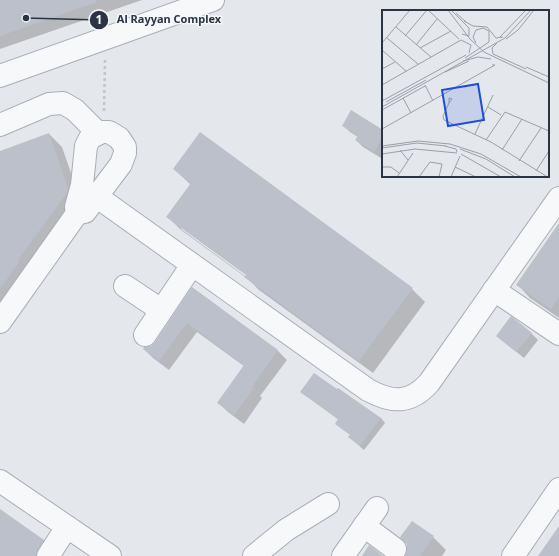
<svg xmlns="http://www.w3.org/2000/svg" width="559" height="556" font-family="'Noto Sans',sans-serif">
<rect width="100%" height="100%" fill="#e4e7ec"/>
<g fill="#0003" fill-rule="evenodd">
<polygon points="0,0 142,0 0,49"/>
<polygon points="343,125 383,131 383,155 381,158 363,147 356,140 358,137 350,132"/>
<polygon points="49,134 62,147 81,202 0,321 0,152"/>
<path d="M174,169l238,120 13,13 -52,71 -114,-83 -11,-11 -67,-49 -13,-13 23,-32zM181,227l69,50 -1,2 -68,-50z"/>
<polygon points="559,224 559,318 530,298 517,284"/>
<polygon points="192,289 278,351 287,360 260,396 262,398 244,424 228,412 218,402 244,366 197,332 169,370 153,358 144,349 151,347 156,343"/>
<polygon points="531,333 538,340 524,358 497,336"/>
<polygon points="301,392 381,418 385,423 364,450 349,437 351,435 339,420"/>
<polygon points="0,511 43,540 56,553 54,556 0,556"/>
<polygon points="433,537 446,550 442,556 406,556"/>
</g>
<g fill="#bbc0ca">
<polygon points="0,0 96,0 97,2 0,36"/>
<polygon points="351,110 383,130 383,138 374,152 355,140 358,136 342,126"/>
<polygon points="200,132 413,288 359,361 244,277 246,275 166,217 191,183 173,169"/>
<polygon points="49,133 68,188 67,193 18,260 19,262 0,289 0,151"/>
<polygon points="559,223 559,297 551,309 516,285"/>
<polygon points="192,287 278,350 252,387 254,388 234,415 217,403 244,365 187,323 159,361 143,349 144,347 151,346 155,342"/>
<polygon points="511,316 532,333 516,352 496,336"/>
<polygon points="314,373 337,389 338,388 381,418 360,446 348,437 350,435 335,424 338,419 300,392"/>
<polygon points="0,509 44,540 38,549 36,556 0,556"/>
<polygon points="412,521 434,536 420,556 405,556 407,550 407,544 400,537"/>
<polygon points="559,526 559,556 538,556"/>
<polygon points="369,545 383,556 362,556"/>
</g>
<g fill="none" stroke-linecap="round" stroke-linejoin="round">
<defs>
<g id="minor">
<polyline points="0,76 213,0"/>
<polyline points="0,125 49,104 63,103 75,110 98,133"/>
<polygon points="102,132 109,132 119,138 125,147 125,153 121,164 85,212 79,213 77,211 76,207 82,185 86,146 90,138"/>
<path d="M96,196l272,194c24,13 42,14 61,-7l130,-185"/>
<polyline points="125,286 161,310"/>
<polyline points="494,290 559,334"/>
<polyline points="0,322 78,212"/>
<polyline points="145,335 192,265"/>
<polyline points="0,481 110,556"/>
<polyline points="364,526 395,549"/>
<polyline points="48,556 67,527"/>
<polyline points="254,556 286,530 328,504"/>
<polyline points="343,556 377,508"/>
<polyline points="513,556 559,489"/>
</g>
</defs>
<use href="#minor" stroke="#a9aeb7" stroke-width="24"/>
<polyline stroke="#c2c5cb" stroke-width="2.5" stroke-dasharray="3 3" stroke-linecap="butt" points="104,111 105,59"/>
<use href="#minor" stroke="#f7f8fa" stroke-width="22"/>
</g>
<g transform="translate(382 10)">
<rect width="167" height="167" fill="#e4e7ec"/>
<path fill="none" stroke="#9a9fa9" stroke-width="1" d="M46,0l31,29M66,0l22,29 14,13 65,31M69,0l18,18v8l-7,-2M74,3l10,9M82,11l9,5 14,1 9,11 7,-1M14,17l35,30M23,26l22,-26M118,27l26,-27M5,28l31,26M124,29l12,-9 16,-20M0,33l28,-33M115,33l-5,5 1,6 33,15M34,35l21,-26M38,38l31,-17M0,40l24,21M83,48l24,-16v-11l-6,-3 -7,2 -3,7 3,6M81,51l15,-4 13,2M144,57l23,10M0,59l13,-7M63,62l24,-11M0,75l79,-45 10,5 -2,8M43,75l8,16M21,88l8,15M67,88l3,1 -3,4zM0,91l84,-46M4,92l40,-22M67,93l-6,13 1,4 47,22 55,34M0,97l123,-69 26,-28M106,97l13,8M0,100l43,-24M0,119l113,-64h-3M93,124l18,-39M104,130l19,-28 44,19M0,136l36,-5 32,3 31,10 40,23M63,136l11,3 1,3M0,138l35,-5 29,3M78,139l26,10 29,18M18,140l8,10M120,140l20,-31M0,144l33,-5 42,4M79,144l40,23M137,151l22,-33M0,157h9l8,6M73,157l21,10M154,161l13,-20M15,167l16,-24M37,167l11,-15 12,2 -3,13M69,167l9,-21"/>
<path fill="#1d4ed8" fill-opacity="0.15" stroke="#1d4ed8" stroke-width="2" d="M96,74l6,36 -36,6 -6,-36z"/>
<rect width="167" height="167" fill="none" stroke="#2b3445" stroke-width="2"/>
</g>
<path fill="none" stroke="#2b3445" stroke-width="1.5" d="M26 18L99 20"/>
<g fill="#2b3445" stroke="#f4f6f9" stroke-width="1.5">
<circle cx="26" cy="18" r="4"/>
<circle cx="99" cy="20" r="10"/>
</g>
<g font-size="12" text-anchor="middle" font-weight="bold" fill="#fff">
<text x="99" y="24">1</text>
</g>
<g font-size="11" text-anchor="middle" font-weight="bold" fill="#2b3445" stroke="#f4f6f9" stroke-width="3" stroke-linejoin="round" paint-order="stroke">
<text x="169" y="23">Al Rayyan Complex</text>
</g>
</svg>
